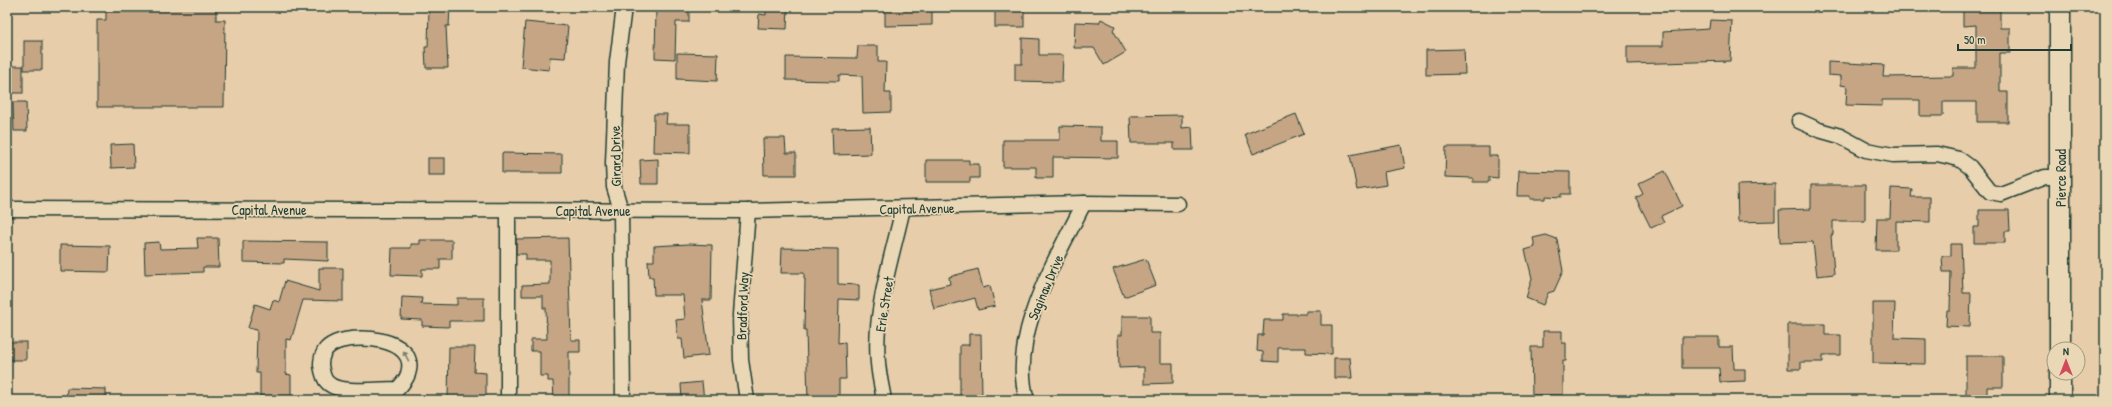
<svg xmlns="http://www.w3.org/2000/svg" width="2112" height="407" font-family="'Patrick Hand',sans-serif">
<rect width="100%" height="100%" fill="#e7cdaa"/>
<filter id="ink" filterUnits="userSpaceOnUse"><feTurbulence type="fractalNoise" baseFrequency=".025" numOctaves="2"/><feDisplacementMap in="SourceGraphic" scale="8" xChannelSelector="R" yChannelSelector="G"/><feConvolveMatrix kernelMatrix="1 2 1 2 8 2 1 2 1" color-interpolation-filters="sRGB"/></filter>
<g filter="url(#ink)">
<g fill="#c6a585" stroke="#1f3d34">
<polygon points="106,7 216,7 216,20 225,20 224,107 97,107 97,20 106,20"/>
<polygon points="429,7 450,7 449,26 446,26 448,68 426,68 425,47 428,47"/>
<polygon points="656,7 689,7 689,22 676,22 675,59 655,58"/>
<polygon points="766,7 788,7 787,29 758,28 759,14 766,15"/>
<polygon points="927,7 927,10 932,10 932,25 885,26 885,8"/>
<rect x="995" y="7" width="29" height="20"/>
<polygon points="1963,10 2000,10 2000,28 2010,28 2010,53 2000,53 2000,92 2008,92 2008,122 1977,122 1977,102 1943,102 1943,116 1920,116 1920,100 1882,100 1882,106 1846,105 1847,86 1841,85 1841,76 1828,75 1828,62 1884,65 1883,77 1953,76 1953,68 1976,68 1976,25 1963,26"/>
<polygon points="1101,19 1115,26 1113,30 1126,52 1104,65 1094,48 1074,48 1075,22 1099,23"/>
<polygon points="1710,20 1732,21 1730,61 1627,64 1627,46 1663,46 1663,32 1709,29"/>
<polygon points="525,22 568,26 565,58 550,57 549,70 521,67"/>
<polygon points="1022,38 1039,39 1039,55 1063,55 1062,82 1015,81 1015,64 1022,64"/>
<rect x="24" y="41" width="18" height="29"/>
<polygon points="858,46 878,46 878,62 886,62 885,93 891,93 891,112 863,113 862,76 839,75 839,81 786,80 786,57 857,58"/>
<polygon points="1464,49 1465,74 1426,75 1426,50"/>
<polygon points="677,53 718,54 717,81 677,79"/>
<rect x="7" y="66" width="16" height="27"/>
<polygon points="13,102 26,102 27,131 14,131"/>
<polygon points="654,114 667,114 666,124 690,124 690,153 653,152"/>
<polygon points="1296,114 1304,134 1253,154 1245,134"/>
<polygon points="1182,115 1182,128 1192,127 1193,150 1174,150 1174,143 1131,143 1130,116"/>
<polygon points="1060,126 1101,127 1101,141 1118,141 1118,158 1053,157 1053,178 1036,178 1036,167 1003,167 1003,140 1060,140"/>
<polygon points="870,127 871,154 833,155 832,128"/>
<polygon points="763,138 785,138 786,153 796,153 796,175 764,175"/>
<polygon points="133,144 134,167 111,168 110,145"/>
<polygon points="1401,145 1405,168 1384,172 1386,185 1357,190 1350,155"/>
<polygon points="1446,147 1489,147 1489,156 1498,156 1498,178 1489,177 1489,182 1473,182 1473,178 1445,177"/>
<polygon points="502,153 562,154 562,173 502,173"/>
<rect x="428" y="158" width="17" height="17"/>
<polygon points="658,159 658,184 641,184 640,160"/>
<polygon points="926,160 969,160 969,164 979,164 979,178 970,178 970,182 926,182"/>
<polygon points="1518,171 1570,172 1570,194 1561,194 1561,197 1545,196 1545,199 1530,199 1530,196 1517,196"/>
<polygon points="1665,171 1682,206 1661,216 1664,222 1651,228 1636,198 1643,194 1638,184"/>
<polygon points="1775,184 1775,221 1738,222 1737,185"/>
<polygon points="1811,185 1865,185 1865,221 1833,221 1833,235 1831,235 1834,274 1817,276 1813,242 1780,243 1779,210 1811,209"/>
<polygon points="1891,188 1912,189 1911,197 1930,197 1930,222 1896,221 1896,250 1876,250 1877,218 1890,218"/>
<polygon points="1979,210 2009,210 2010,231 2005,231 2005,243 1974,243 1974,227 1979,227"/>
<polygon points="1546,235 1557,239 1563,271 1554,291 1548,293 1543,305 1526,298 1532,278 1525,250 1535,247 1533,238"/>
<polygon points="197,238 218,238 219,267 203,267 203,272 145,274 144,243 159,242 160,249 198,248"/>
<polygon points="568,238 571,340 580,340 580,352 569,352 569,400 554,400 553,381 548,381 548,376 540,376 540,351 531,351 531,339 547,339 546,308 543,308 543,296 522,296 522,285 550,284 550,260 526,260 526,254 516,254 516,239"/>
<polygon points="420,240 452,240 452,259 440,259 440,269 422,269 422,276 391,275 392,248 411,248 411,244 420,244"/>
<polygon points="243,241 328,242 328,261 284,259 284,263 243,262"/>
<polygon points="689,244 712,245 711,300 702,300 709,355 684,358 682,339 678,339 676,320 685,319 683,295 654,295 653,277 649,277 648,261 654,261 654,246"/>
<polygon points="1951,244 1961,244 1963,293 1971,293 1970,327 1946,326 1947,310 1950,310 1951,272 1943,272 1942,256 1951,256"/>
<polygon points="60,245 110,246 109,272 60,271"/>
<polygon points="782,248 838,249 838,284 859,285 859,300 839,299 838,343 845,342 846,379 839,379 839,400 808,400 806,330 804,330 805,279 804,279 804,273 781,273"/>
<polygon points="1146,259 1156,285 1124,297 1113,269"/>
<polygon points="319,268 343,268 343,301 303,300 291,340 286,339 286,374 291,375 291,396 260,396 260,373 256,373 257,330 248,328 255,304 270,309 273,300 279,302 285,281 319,291"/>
<polygon points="978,269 983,288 990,286 995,306 978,310 975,298 934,309 929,289 950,284 949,277"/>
<polygon points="402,297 422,298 421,304 457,305 457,298 484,298 484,321 449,321 449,327 422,326 422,320 401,319"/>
<polygon points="1873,303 1895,303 1894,338 1926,339 1926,364 1873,363"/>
<polygon points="1306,311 1321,311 1321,325 1332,325 1332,354 1306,353 1306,348 1278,348 1278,362 1263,361 1263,352 1257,351 1258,335 1263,335 1264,320 1283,320 1283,314 1306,314"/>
<polygon points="1122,316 1150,316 1150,333 1160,333 1160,363 1173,363 1173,383 1144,384 1144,367 1119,368 1118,335 1122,335"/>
<polygon points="1788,324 1825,324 1825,335 1841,335 1841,355 1823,355 1823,362 1801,362 1801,369 1788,369"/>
<polygon points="1543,331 1562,331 1562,343 1566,343 1566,361 1563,361 1563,395 1532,395 1531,347 1543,347"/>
<polygon points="969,334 981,334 982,400 960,400 960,345 969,345"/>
<polygon points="1682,337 1719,337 1719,347 1733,347 1734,369 1745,369 1745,381 1720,382 1719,368 1682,368"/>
<rect x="7" y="342" width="19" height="18"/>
<polygon points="449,347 475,347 474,372 486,373 486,400 448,400"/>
<polygon points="1966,356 2003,356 2003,387 1987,387 1987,398 1966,398"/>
<polygon points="1334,358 1350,358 1352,378 1334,378"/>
<polygon points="702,382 704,400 682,400 681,384"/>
<polygon points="67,388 106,389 106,400 66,400"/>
</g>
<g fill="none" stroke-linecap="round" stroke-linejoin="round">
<defs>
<g id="street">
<polyline points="1799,121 1819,130 1840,136 1866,150 1893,155 1937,154 1959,159 1970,167 1990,192 2001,194 2045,177 2060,177"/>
<polyline points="7,209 748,211 1084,203 1178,204"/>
<polyline points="508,210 508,400"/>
<path d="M388,400c6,-9 17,-16 20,-26 12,-37 -56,-42 -77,-29 -7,4 -10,12 -10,20 1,6 2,13 6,17 11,13 52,7 68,7"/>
<polyline points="623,400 621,210 614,187 613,163 617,62 624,7"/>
<polyline points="747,400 741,360 740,315 748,211"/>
<path d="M884,400c-2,-12 -5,-24 -6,-37 -5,-51 14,-105 25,-155"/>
<path d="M1027,400c-19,-65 29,-140 57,-197"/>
</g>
<g id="secondary">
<polyline points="2060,7 2060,349"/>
<polyline points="2060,373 2060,400"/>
</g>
</defs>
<use href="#street" stroke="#1f3d34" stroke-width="17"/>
<use href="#secondary" stroke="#1f3d34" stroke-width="23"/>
<use href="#street" stroke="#ead7b5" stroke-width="14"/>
<use href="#secondary" stroke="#ead7b5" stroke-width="20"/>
</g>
<defs><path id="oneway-solid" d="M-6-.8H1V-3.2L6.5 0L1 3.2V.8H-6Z"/></defs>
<use fill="#7a826e" href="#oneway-solid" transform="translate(406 356) rotate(-118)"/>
</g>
<g text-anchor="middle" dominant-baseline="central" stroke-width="3.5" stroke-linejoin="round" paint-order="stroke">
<g font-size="14" fill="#1f3d34" stroke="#ead7b5">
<text transform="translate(615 156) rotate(-91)">Girard Drive</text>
<text transform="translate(2060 178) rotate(-90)">Pierce Road</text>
<text transform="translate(917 208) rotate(-1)">Capital Avenue</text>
<text x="269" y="209">Capital Avenue</text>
<text x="593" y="210">Capital Avenue</text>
<text transform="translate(1045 287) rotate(-67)">Saginaw Drive</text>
<text transform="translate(884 304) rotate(-81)">Erie Street</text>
<text transform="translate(742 306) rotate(-88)">Bradford Way</text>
</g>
</g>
<rect width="2112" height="407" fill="none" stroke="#ead7b5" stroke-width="24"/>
<rect x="12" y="12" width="2088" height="383" fill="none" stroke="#1f3d34" stroke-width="1.5" filter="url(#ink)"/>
<g transform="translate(2066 361)"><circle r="19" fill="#ead7b5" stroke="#999981"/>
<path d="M0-3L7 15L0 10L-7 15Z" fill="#d1495b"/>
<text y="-6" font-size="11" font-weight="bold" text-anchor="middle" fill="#1f3d34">N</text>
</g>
<path d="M1958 44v6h113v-6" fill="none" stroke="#1f3d34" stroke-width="2"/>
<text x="1964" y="44" font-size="12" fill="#1f3d34" stroke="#ead7b5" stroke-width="3" paint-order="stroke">50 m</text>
</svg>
